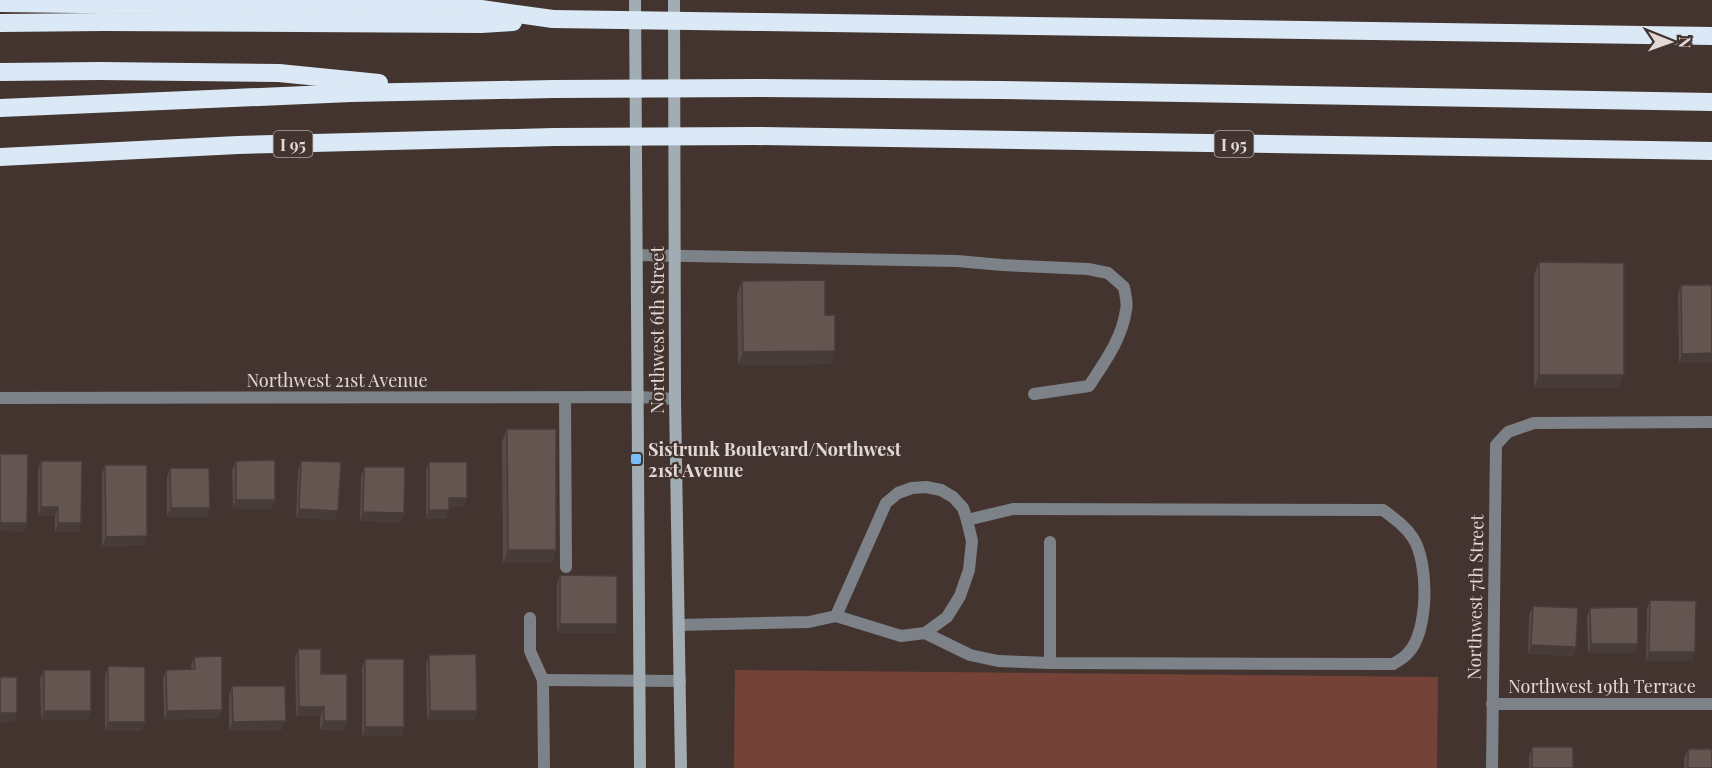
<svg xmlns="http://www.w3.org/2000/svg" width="1712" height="768" font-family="'Playfair Display',serif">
<rect width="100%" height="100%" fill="#433430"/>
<polygon fill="#744237" points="735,670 1438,677 1437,768 734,768"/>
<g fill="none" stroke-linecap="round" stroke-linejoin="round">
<g stroke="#7c8287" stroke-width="12">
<path d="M637,255l320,6 45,4 86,4 20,4 16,14c1,7 4,16 2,23 -4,29 -22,53 -37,76l-55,8"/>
<polyline points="565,398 566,567"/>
<polyline points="530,618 530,651 543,680 544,768"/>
<polyline points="679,625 809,622 836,616 901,636 925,633 947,617 960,596 969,570 972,541 967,520 963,508 953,497 941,490 926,487 912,488 898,493 886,503 836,616"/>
<path d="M925,633l45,22 28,6 52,2 343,1c5,-3 11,-6 15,-11 21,-21 21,-91 5,-115 -8,-12 -18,-19 -30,-28l-370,-1 -46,11"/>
<polyline points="1050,663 1050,542"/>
<polyline points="543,680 680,681"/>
</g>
<g stroke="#7c8287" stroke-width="12">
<polyline points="0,398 639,397 675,399"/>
<polyline points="1492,704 1712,704"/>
<polyline points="1492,768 1496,445 1508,432 1534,423 1712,422"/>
</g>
<g stroke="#a2acb3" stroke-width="12">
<polyline points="635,0 640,768"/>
<polyline points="674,0 675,399 681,768"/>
</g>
<g stroke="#dae9f5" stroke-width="18">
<polyline points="0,3 481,9 553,19"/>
<polyline points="758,22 1712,36"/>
<polyline points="0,23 104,22 481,24 513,22"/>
<polyline points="0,72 100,71 279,73 379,83"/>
<polyline points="757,88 1001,90 1712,102"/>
<polyline points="0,108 351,93 554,89"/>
<polyline points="756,136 1712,151"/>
<polyline points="0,157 238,145 554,137"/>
</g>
<g stroke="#dae9f5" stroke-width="18">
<polyline points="553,19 758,22"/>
<polyline points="554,89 757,88"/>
<polyline points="554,137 756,136"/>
</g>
</g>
<g fill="#574946">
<polygon points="1539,262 1619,388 1534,388 1534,275"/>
<polygon points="742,281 831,364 738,365 737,294"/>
<polygon points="1681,285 1712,285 1712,362 1679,363 1678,294"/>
<polygon points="507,429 556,550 552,563 503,563 502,442"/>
<polygon points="41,461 81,523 78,532 55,532 55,516 38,516 38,470"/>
<polygon points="236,461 272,509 233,509 232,470"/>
<polygon points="301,461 335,520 296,518 298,470"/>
<polygon points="429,462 464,507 449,507 446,519 426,519 426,471"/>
<polygon points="105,465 144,545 102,546 102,474"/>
<polygon points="364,467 404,513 401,522 360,521 361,476"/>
<polygon points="170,468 207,517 167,517 167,477"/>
<polygon points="560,575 617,624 614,633 557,633 557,584"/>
<polygon points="1650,600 1695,652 1692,661 1646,661 1647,609"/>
<polygon points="1533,606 1576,647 1573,656 1528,654 1529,615"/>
<polygon points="1590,608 1635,653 1588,653 1587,617"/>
<polygon points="298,649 321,674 347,721 344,730 320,730 320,716 296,716 295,658"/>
<polygon points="429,655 477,711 474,720 427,720 426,664"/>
<polygon points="194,657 219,718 164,720 163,679 166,670 191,669 191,666"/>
<polygon points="365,659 401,736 362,736 362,668"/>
<polygon points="108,666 142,731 105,731 105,675"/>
<polygon points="44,670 91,711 88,720 41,720 40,679"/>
<polygon points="232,686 282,730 229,731 229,695"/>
<polygon points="1532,747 1573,768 1529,768 1529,756"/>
<polygon points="1688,749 1712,768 1684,768 1684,758"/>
</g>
<g fill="#473c39">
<polygon points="835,351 831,364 738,365 743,352"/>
<polygon points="1712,353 1712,362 1679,363 1682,354"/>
<polygon points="1539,375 1624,375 1619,388 1534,388"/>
<polygon points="449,498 467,498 464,507 446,507"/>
<polygon points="236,500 275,500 272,509 233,509"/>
<polygon points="41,507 58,507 55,516 38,516"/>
<polygon points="171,508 210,508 207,517 167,517"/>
<polygon points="299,509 338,511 335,520 296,518"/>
<polygon points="429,510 449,510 446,519 426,519"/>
<polygon points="363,512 404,513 401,522 360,521"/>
<polygon points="0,523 27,523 24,532 0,531"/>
<polygon points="58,523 81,523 78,532 55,532"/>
<polygon points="147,536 144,545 102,546 106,537"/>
<polygon points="508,550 556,550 552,563 503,563"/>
<polygon points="560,624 617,624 614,633 557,633"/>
<polygon points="1591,644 1638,644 1635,653 1588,653"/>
<polygon points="1531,645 1576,647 1573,656 1528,654"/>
<polygon points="1649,652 1695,652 1692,661 1646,661"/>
<polygon points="299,707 324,707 320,716 296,716"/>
<polygon points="222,710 219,718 164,720 167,711"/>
<polygon points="44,711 91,711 88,720 41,720"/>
<polygon points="430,711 477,711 474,720 427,720"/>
<polygon points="0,713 17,713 14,722 0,722"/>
<polygon points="286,721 282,730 229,731 233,722"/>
<polygon points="324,721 347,721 344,730 320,730"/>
<polygon points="108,722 145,722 142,731 105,731"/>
<polygon points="365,727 404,727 401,736 362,736"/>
</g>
<g fill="#655551" stroke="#473c39" stroke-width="1.5">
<polygon points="1539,262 1624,263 1624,375 1539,375"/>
<polygon points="825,280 825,315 835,315 835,351 743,352 742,281"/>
<polygon points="1681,285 1712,285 1712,353 1682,354"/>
<polygon points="507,429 556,429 556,550 508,550"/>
<polygon points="0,454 28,454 27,523 0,523"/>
<polygon points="275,460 275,500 236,500 236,461"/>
<polygon points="41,461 82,461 81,523 58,523 58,507 41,507"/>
<polygon points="301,461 341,462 338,511 299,509"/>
<polygon points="429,462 467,462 467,498 449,498 449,510 429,510"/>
<polygon points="105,465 147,465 147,536 106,537"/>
<polygon points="364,467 405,467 404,513 363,512"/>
<polygon points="170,468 209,468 210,508 171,508"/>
<polygon points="560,575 617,576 617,624 560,624"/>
<polygon points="1650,600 1696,601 1695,652 1649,652"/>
<polygon points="1533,606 1578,608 1576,647 1531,645"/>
<polygon points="1638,607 1638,644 1591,644 1590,608"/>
<polygon points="298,649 321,649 321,674 347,674 347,721 324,721 324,707 299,707"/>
<polygon points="476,654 477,711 430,711 429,655"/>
<polygon points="222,656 222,710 167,711 166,670 195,669 194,657"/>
<rect x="365" y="659" width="39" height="68"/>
<polygon points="108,666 145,667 145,722 108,722"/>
<rect x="44" y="670" width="47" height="41"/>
<rect x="0" y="677" width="17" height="36"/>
<polygon points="232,686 285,686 286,721 233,722"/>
<rect x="1532" y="747" width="41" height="21"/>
<rect x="1688" y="749" width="24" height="19"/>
</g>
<rect fill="#76c0f7" stroke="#433430" stroke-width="2" x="630" y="453" width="12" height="12" rx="3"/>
<g text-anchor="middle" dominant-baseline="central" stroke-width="4.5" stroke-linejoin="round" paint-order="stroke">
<g fill="#433430" stroke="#b2a7a4" stroke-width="1.5">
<rect x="273.5" y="131" width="39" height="26" rx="4.5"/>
<rect x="1214.5" y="131" width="39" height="26" rx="4.5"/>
</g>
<g font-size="16" font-weight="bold" fill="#e2d8d6">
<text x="293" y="144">I 95</text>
<text x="1234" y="144">I 95</text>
</g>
<g font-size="18" fill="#e2d8d6" stroke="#433430">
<text transform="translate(657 330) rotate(-90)">Northwest 6th Street</text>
<text x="337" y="380">Northwest 21st Avenue</text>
<text transform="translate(1475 597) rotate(-89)">Northwest 7th Street</text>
<text x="1602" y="686">Northwest 19th Terrace</text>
</g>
<g font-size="18" font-weight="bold" fill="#e2d8d6" stroke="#433430" text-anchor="start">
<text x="648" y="449">Sistrunk Boulevard/Northwest<tspan x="648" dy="21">21st Avenue</tspan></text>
</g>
</g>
<g transform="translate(1670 42) rotate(91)" stroke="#433430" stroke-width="4.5" paint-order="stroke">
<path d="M0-4.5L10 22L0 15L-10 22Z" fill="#e2d8d6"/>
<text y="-9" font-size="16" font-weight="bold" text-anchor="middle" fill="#e2d8d6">N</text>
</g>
</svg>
